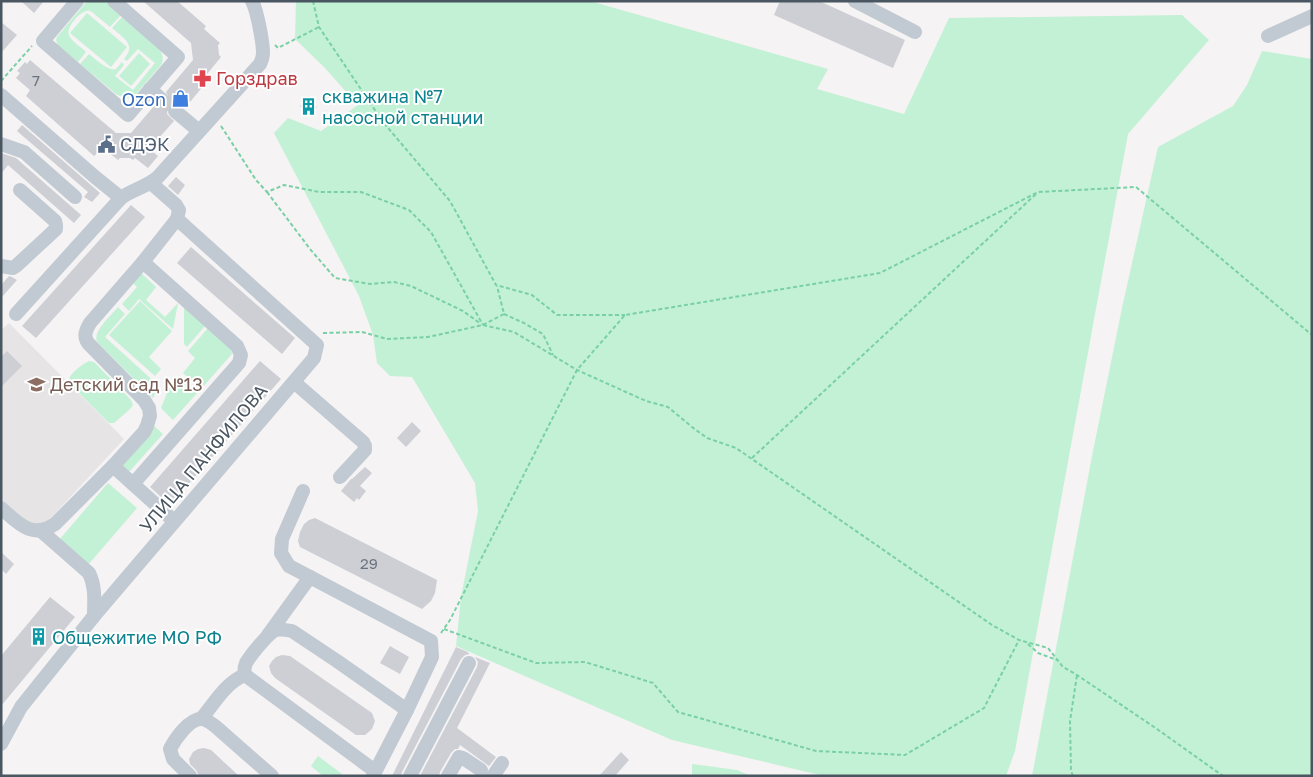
<svg xmlns="http://www.w3.org/2000/svg" width="1313" height="777" font-family="'Golos Text',sans-serif">
<rect width="100%" height="100%" fill="#f5f3f3"/>
<polygon fill="#e6e4e5" points="9,323 124,439 49,520 38,525 26,521 1,499 1,330"/>
<g fill="#c3f1d5">
<path d="M87,1h18l16,14 -11,12 -18,-15c-4,-2 -4,-2 -8,0 -6,2 -18,16 -15,23 2,6 12,12 17,17l-8,10 -20,-16 -2,-6 1,-3z"/>
<polygon points="296,1 590,1 828,69 817,89 904,114 949,18 1182,15 1209,40 1128,134 1015,751 1006,776 824,776 672,740 456,646 461,597 478,511 475,483 412,377 390,376 377,363 373,335 359,296 274,133 288,118 321,131 358,105 324,67 295,39"/>
<polygon points="87,13 127,47 111,67 70,33"/>
<path d="M123,16l37,34c3,6 4,9 1,15l-25,29c-7,5 -13,4 -20,0l-36,-30 9,-10c5,4 20,18 27,15 0,0 5,-6 6,-7l2,3 -9,11 18,14 22,-27 -17,-14 -11,12 -3,-2c13,-15 -1,-21 -12,-31z"/>
<polygon points="1262,51 1312,59 1312,776 1032,776 1092,456 1122,308 1158,147 1233,106 1247,85"/>
<polygon points="139,53 150,64 131,86 119,76"/>
<polygon points="141,273 156,287 146,300 165,317 178,303 173,329 139,299 129,311 122,304 137,287 132,282"/>
<polygon points="140,301 172,331 149,357 161,369 155,376 109,335"/>
<path d="M118,307l7,7 -20,23 54,49 -6,12 -56,-56c-4,-12 14,-26 21,-35z"/>
<polygon points="184,307 205,326 187,347 184,344"/>
<polygon points="208,328 231,349 232,354 201,389 183,373 195,358 188,351"/>
<path d="M89,361l5,1 37,38 2,5 -3,4 -16,14h-5l-39,-39c0,-1 -1,-3 -1,-4 0,-6 15,-17 20,-19z"/>
<polygon points="174,376 178,379 180,376 198,392 173,420 161,408"/>
<polygon points="154,426 163,434 129,472 125,471 120,463"/>
<polygon points="108,483 137,508 88,565 59,540"/>
<polygon points="318,756 342,774 341,776 323,776 311,766"/>
<polygon points="692,764 737,770 751,776 692,776"/>
</g>
<g fill="#cdcfd5">
<polygon points="21,1 44,1 34,13"/>
<polygon points="143,1 177,1 206,26 204,29 220,43 218,45 219,55 221,57 207,74 209,75 202,83 204,85 190,102 188,100 183,106 176,102 172,103 168,106 167,114 174,121 149,149 158,156 148,168 135,158 133,160 130,158 120,158 118,160 103,148 94,156 26,96 30,90 16,78 20,73 17,71 25,62 27,64 30,60 116,133 131,133 155,105 162,106 167,103 168,100 168,96 166,92 193,60 191,43"/>
<polygon points="780,1 819,1 905,40 893,68 774,15"/>
<polygon points="1,22 17,35 1,53"/>
<polygon points="307,98 317,107 309,115 300,106"/>
<polygon points="22,125 100,193 92,202 84,197 88,192 17,131"/>
<polygon points="1,153 16,158 81,215 74,223 8,165 1,174"/>
<polygon points="176,177 185,185 178,195 168,186"/>
<polygon points="131,205 145,217 36,338 22,326"/>
<polygon points="191,247 295,338 282,354 177,263"/>
<polygon points="9,276 12,277 17,280 1,298 1,285"/>
<polygon points="7,351 22,366 1,387 1,357"/>
<polygon points="260,361 281,379 170,505 150,487"/>
<polygon points="412,422 421,431 406,447 397,438"/>
<polygon points="365,467 372,473 360,486 366,491 359,500 357,498 354,502 341,491 351,479 352,479"/>
<polygon points="315,518 437,580 435,593 431,601 422,609 300,547 298,541 300,532 304,524 309,520"/>
<polygon points="1,552 14,564 6,574 1,569"/>
<polygon points="50,597 75,617 1,706 1,656"/>
<polygon points="390,646 409,657 400,674 380,663"/>
<polygon points="456,647 468,652 468,653 470,654 465,655 461,659 402,772 401,776 392,776"/>
<polygon points="282,655 290,656 372,713 375,721 372,729 365,735 356,735 275,678 271,673 269,666 272,661 276,657"/>
<polygon points="475,657 490,663 457,728 496,757 489,766 460,745 458,749 455,749 451,753 440,772 439,776 420,776 477,667 478,662"/>
<polygon points="204,748 211,750 239,776 199,776 196,770 190,764 189,759 193,752 198,749"/>
<polygon points="621,752 629,760 615,776 599,776"/>
</g>
<g fill="none" stroke-linecap="round" stroke-linejoin="round">
<polyline stroke="#caccce" stroke-width="14" stroke-dasharray="14 7" stroke-linecap="butt" points="160,98 175,111"/>
<g stroke="#7ad0a6" stroke-width="2" stroke-dasharray="4 2.5" stroke-linecap="butt">
<polyline points="313,1 319,27 383,122 450,201 496,285 532,295 557,315 625,315"/>
<polyline points="275,45 278,48 319,27"/>
<polyline points="1,81 32,46"/>
<polyline points="221,126 256,180 267,192 284,185 319,192 361,192 409,210 431,232 483,325"/>
<polyline points="267,192 310,249 335,278 370,284 394,282 411,286 463,311 481,324"/>
<polyline points="504,314 524,323 543,334 553,355"/>
<polyline points="483,325 504,314 497,286"/>
<polyline points="323,333 362,332 387,339 428,337 483,325 514,332 577,370 646,401 668,407 692,427 707,438 736,448 992,625 1019,640 1048,648 1063,667 1077,675 1157,729 1223,776"/>
<polyline points="752,458 1036,194"/>
<polyline points="444,629 536,663 585,662 653,683 678,712 816,751 905,755 984,708 1019,640"/>
<polyline points="441,633 450,620 577,370 625,315 880,273 1038,192 1136,187 1312,335"/>
<polyline points="1028,644 1038,653 1057,660"/>
<polyline points="1073,776 1071,771 1070,721 1077,675"/>
</g>
<g stroke="#c1cad2" stroke-width="14">
<polyline points="77,1 43,41 128,115 178,57 114,1"/>
<polyline points="855,1 915,32"/>
<polyline points="1268,36 1312,16"/>
<polyline points="150,89 160,98"/>
<polyline points="1,95 95,177 121,198"/>
<polyline points="175,111 199,131"/>
<polyline points="1,144 24,152 75,197"/>
<polyline points="1,266 13,268 16,266 56,229 56,225 55,221 20,190"/>
<path d="M16,314l105,-116c12,-9 26,-11 37,-21l102,-113c2,-4 3,-7 3,-11 0,-11 -6,-43 -11,-52"/>
<polyline points="294,382 363,442 365,446 365,450 340,477"/>
<polyline points="113,466 174,521"/>
<polyline points="133,484 239,363 241,355 237,346 143,262"/>
<polyline points="303,491 282,539 281,553 289,566 310,577"/>
<path d="M1,508c17,15 31,32 54,16l58,-58 31,-34 3,-6 3,-10 -1,-8 -5,-8 -56,-57c-5,-7 -2,-13 2,-20l53,-61 34,-43 2,-9 -3,-5 -25,-22"/>
<path d="M40,530l49,43c7,14 5,28 5,43"/>
<polyline points="268,635 310,577 431,641 432,657 407,710 373,776"/>
<polyline points="245,675 375,771"/>
<path d="M201,719c13,-15 25,-37 44,-44 -1,-4 -1,-7 1,-12 4,-7 22,-30 30,-33 5,-1 11,0 16,1l45,30 70,49"/>
<polyline points="1,744 21,707 94,616 314,358 317,345 177,219"/>
<path d="M190,776l-17,-17 -3,-10c5,-10 19,-30 31,-30 5,0 10,4 14,7l57,50"/>
<polyline points="410,776 469,663"/>
<polyline points="448,776 459,757 463,758 481,770"/>
<polyline points="493,776 502,763"/>
</g>
</g>
<defs>
<symbol id="pharmacy-bare" viewBox="-9 -9 18 18"><path d="M-2-6h4v4h4v4h-4v4h-4v-4h-4v-4h4Z" fill="#e0444e" stroke="#fff" stroke-width="2.5" paint-order="stroke"/></symbol>
<symbol id="shop-bare" viewBox="-9 -9 18 18"><path d="M-5-2.5h2.3a2.7 3.5 0 0 1 5.4 0H5L5.5 6h-11ZM-1.5-2.5h3a1.5 2.3 0 0 0-3 0Z" fill="#3f7fe0" stroke="#fff" stroke-width="2.5" paint-order="stroke"/></symbol>
<symbol id="building-bare" viewBox="-9 -9 18 18"><path d="M-4-6H4V6H1V3H-1V6H-4ZM-2.5-4.3h1.7v1.8h-1.7ZM.8-4.3h1.7v1.8H.8ZM-2.5-1h1.7V.8h-1.7ZM.8-1h1.7V.8H.8Z" fill="#0f9aa8" stroke="#fff" stroke-width="2.5" paint-order="stroke"/></symbol>
<symbol id="civic-bare" viewBox="-9 -9 18 18"><path d="M-.6-6.5H3V-4.5H.6V-3L4-1V1h2V6H-6V1h2V-1L-.6-3ZM-1.2 2.5V6h2.4V2.5Z" fill="#5c6f8a" stroke="#fff" stroke-width="2.5" paint-order="stroke"/></symbol>
<symbol id="school-bare" viewBox="-9 -9 18 18"><path d="M0-5L7-2L0 1L-7-2ZM-4 1L0 2.5L4 1V4Q0 6-4 4Z" fill="#8d6e63" stroke="#fff" stroke-width="2.5" paint-order="stroke"/></symbol>
</defs>
<g fill-rule="evenodd">
<use href="#pharmacy-bare" x="190" y="66" width="25" height="25"/>
<use href="#shop-bare" x="168" y="86" width="25" height="25"/>
<use href="#building-bare" x="296" y="94" width="25" height="25"/>
<use href="#civic-bare" x="94" y="132" width="25" height="25"/>
<use href="#school-bare" x="24" y="372" width="25" height="25"/>
<use href="#building-bare" x="26" y="624" width="25" height="25"/>
</g>
<g text-anchor="middle" dominant-baseline="central" stroke-width="4" stroke-linejoin="round" paint-order="stroke">
<g font-size="15" fill="#6b747e">
<text x="36" y="80">7</text>
<text x="369" y="563">29</text>
</g>
<g font-size="18" fill="#be3a42" stroke="#fff" text-anchor="start">
<text x="216" y="78">Горздрав</text>
</g>
<g font-size="18" fill="#0d838f" stroke="#fff" text-anchor="start">
<text x="322" y="96">скважина №7<tspan x="322" dy="21">насосной станции</tspan></text>
<text x="52" y="637">Общежитие МО РФ</text>
</g>
<g font-size="18" fill="#366cbe" stroke="#fff" text-anchor="end">
<text x="166" y="99">Ozon</text>
</g>
<g font-size="18" fill="#4e5e75" stroke="#fff" text-anchor="start">
<text x="120" y="144">СДЭК</text>
</g>
<g font-size="18" fill="#785e54" stroke="#fff" text-anchor="start">
<text x="50" y="384">Детский сад №13</text>
</g>
<g font-size="18" fill="#4a5661" stroke="#fff">
<text transform="translate(203 458) rotate(-50)">УЛИЦА ПАНФИЛОВА</text>
</g>
</g>
<rect width="1313" height="777" fill="none" stroke="#4a5661" stroke-width="5"/>
</svg>
